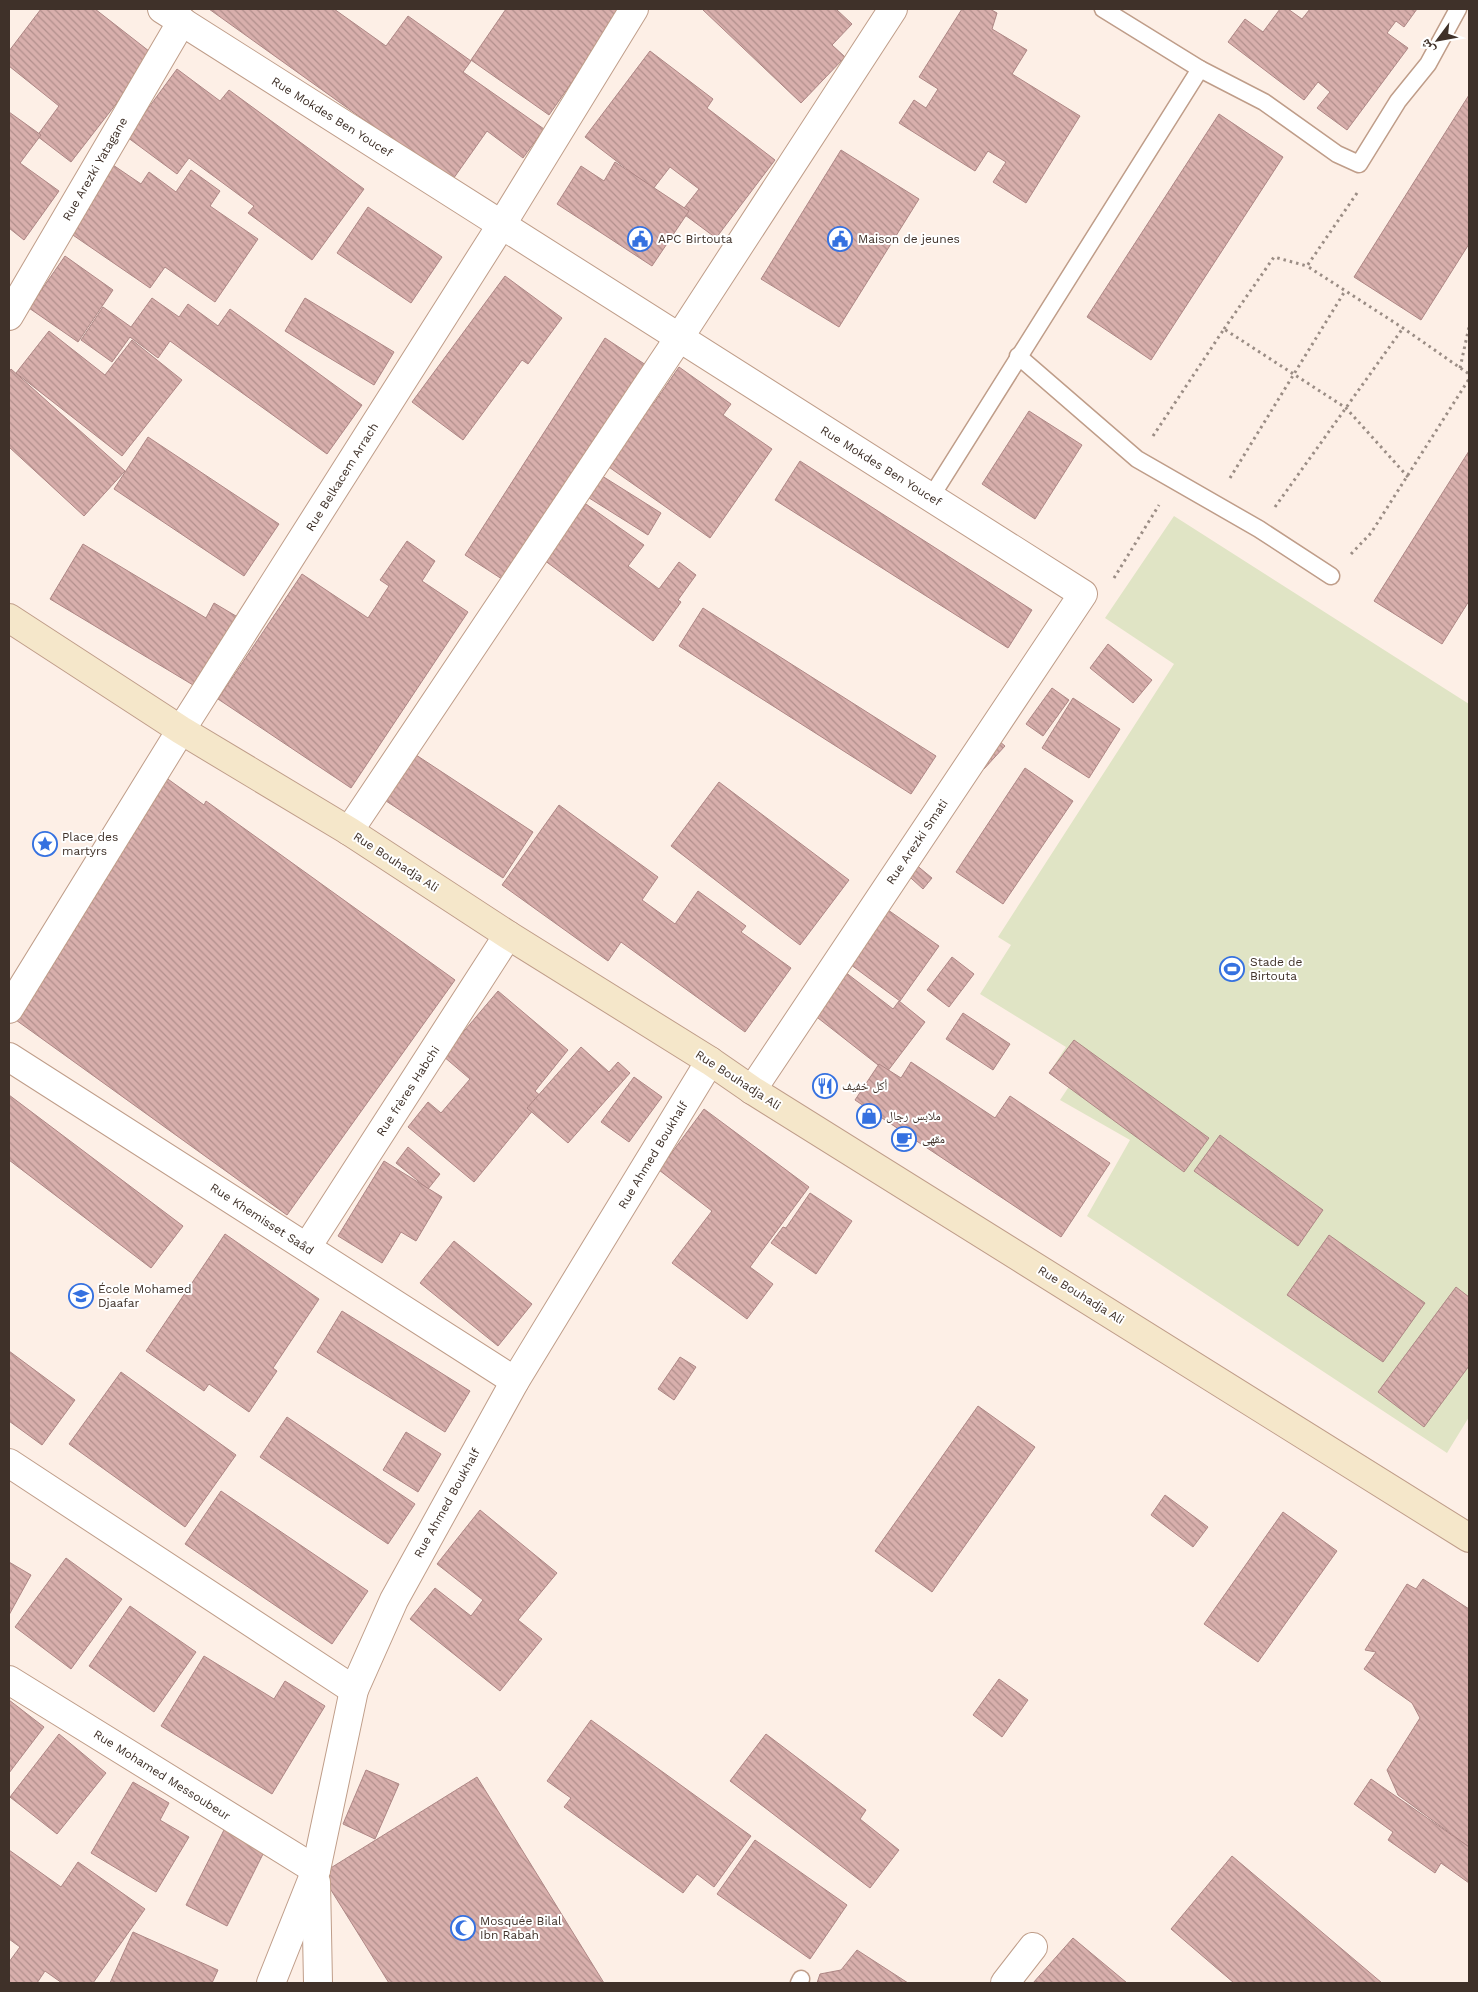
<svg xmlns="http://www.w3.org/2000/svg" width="1478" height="1992" font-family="'Work Sans','Noto Naskh Arabic',sans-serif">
<defs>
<pattern id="building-back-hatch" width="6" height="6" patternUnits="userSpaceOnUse" patternTransform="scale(1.25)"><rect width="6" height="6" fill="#d8afac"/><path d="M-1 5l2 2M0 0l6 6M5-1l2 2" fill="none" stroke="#b18f8c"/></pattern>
</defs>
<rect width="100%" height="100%" fill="#fdefe6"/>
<polygon fill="#e0e4c5" points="1174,516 1469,704 1469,1417 1447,1453 1087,1216 1130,1140 1060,1100 1072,1082 1053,1067 1066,1047 980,994 1011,945 998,937 1174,664 1105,618"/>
<g fill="url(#building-back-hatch)" stroke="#ae8785">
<polygon points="41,9 95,9 154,55 71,162 37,136 59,106 9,66 9,51"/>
<polygon points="209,9 334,9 386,46 408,16 471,61 463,72 544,129 523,158 487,131 451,182"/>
<polygon points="506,9 623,9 549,115 471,60"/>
<polygon points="702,9 836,9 852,24 832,45 845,57 801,103"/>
<polygon points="962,9 990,9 997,13 992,29 1027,50 1012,74 1080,116 1026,203 993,182 1006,162 988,151 975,171 899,123 914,100 926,108 938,89 919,77"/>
<polygon points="1280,9 1288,9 1302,19 1310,9 1417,9 1404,27 1396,21 1387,33 1408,48 1347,130 1317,108 1330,92 1318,82 1304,100 1228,42 1245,19 1263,32"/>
<polygon points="650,51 713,99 707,108 775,160 716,238 681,212 699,189 670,167 653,189 585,137"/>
<polygon points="177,69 220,101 229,90 364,189 312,260 248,213 254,206 189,158 177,174 127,137"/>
<polygon points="1469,95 1469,244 1421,320 1354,277"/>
<polygon points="9,112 41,135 20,163 59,191 24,240 9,228"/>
<polygon points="1219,114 1283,157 1151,360 1087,317"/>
<polygon points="841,150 919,199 839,327 761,279"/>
<polygon points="615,162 689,211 652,266 557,204 581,166 604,181"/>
<polygon points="113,165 141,184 149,172 176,192 191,170 220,191 210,206 258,239 215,302 165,267 150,288 67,231"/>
<polygon points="368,207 442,257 411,303 337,253"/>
<polygon points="65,256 113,290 78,342 29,308"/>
<polygon points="505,276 562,318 528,364 522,360 463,440 412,402"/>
<polygon points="152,298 179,317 188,304 218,326 230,309 362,405 327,454 170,341 158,358 130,337 112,362 81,340 103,307 131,327"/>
<polygon points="305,298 394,352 374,385 285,331"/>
<polygon points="49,331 105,375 132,340 182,380 122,456 16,373"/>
<polygon points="605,338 649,367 508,583 465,555"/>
<polygon points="679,367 731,404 723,415 772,449 710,538 606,465 651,401 654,403"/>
<polygon points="11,369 125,471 84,516 9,447 9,372"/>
<polygon points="1029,411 1082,445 1035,519 982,484"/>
<polygon points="148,437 279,524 244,576 114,489"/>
<polygon points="1469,451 1469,601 1442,644 1374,601"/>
<polygon points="800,461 1032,610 1008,648 775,500"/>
<polygon points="599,474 661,513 648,535 586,496"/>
<polygon points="586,504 644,545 628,566 659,589 679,562 696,575 678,600 681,602 653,641 544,560"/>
<polygon points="407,541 435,561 422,581 468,612 351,788 218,699 302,574 368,618 389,586 380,580"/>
<polygon points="83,544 206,618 214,603 241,619 205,680 193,685 50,599"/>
<polygon points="703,608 936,756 911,794 679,646"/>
<polygon points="1108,644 1152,680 1133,703 1090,668"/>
<polygon points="1052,688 1069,700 1043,736 1026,724"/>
<polygon points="1073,698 1120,729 1089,778 1042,748"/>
<polygon points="989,733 1005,746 984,769 969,756"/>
<polygon points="407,749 533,832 503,878 377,795"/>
<polygon points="1025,768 1073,801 1003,904 956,872"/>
<polygon points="165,777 204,805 206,801 455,980 287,1215 9,1015"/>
<polygon points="719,782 849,880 800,945 671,846"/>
<polygon points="559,805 658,877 642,900 675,924 698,891 746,926 741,932 791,968 745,1032 621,942 608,961 502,885"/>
<polygon points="909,859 932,878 923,889 901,869"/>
<polygon points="881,905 939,946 900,1001 843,959"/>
<polygon points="952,957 974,974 949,1007 927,990"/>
<polygon points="836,965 893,1009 899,1001 925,1022 887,1072 804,1007"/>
<polygon points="498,991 568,1050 535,1091 543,1098 474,1182 408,1127 428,1102 441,1113 470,1079 443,1056"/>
<polygon points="963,1013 1010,1044 993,1070 946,1039"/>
<polygon points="1074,1040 1209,1138 1184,1172 1049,1073"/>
<polygon points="581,1047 609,1072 618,1062 630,1073 568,1143 527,1108"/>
<polygon points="911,1062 995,1118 1010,1096 1110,1163 1061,1237 855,1100 879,1064 901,1078"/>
<polygon points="634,1077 662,1097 629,1142 601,1122"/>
<polygon points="9,1095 183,1226 151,1268 9,1160"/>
<polygon points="704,1109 809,1187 750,1267 773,1284 747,1319 672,1263 712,1211 659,1170"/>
<polygon points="1220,1135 1323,1210 1298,1246 1194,1171"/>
<polygon points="408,1147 440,1174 428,1189 396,1163"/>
<polygon points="384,1161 442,1197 416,1241 401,1232 382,1263 338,1236"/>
<polygon points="810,1193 852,1221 816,1274 771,1243 783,1227 786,1228"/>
<polygon points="225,1234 319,1299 273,1368 277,1371 249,1412 209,1384 204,1391 146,1351"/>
<polygon points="1329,1235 1425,1303 1383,1362 1287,1295"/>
<polygon points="454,1241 532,1304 498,1346 420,1283"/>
<polygon points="1456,1287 1469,1297 1469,1366 1424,1427 1378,1392"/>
<polygon points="342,1311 470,1391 445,1432 317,1352"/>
<polygon points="9,1351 75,1400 42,1445 9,1421"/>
<polygon points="680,1357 696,1367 674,1400 658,1389"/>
<polygon points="121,1372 236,1455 185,1527 69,1444"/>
<polygon points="978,1406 1035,1447 932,1592 875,1551"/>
<polygon points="287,1417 415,1504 388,1544 260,1457"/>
<polygon points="406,1432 441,1454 418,1492 383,1470"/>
<polygon points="221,1491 368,1591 332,1644 185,1544"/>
<polygon points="1165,1495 1208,1527 1193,1547 1151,1515"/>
<polygon points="480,1510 557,1573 518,1620 542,1639 500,1691 410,1619 435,1588 471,1616 483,1600 437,1564"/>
<polygon points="1283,1512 1337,1551 1258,1662 1204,1624"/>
<polygon points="66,1558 122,1599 71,1669 15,1627"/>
<polygon points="9,1562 31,1575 9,1615"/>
<polygon points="1423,1579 1469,1609 1469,1847 1398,1795 1387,1770 1420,1718 1412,1703 1364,1669 1376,1652 1365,1650 1407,1584 1416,1589"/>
<polygon points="130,1606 196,1652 154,1712 89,1666"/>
<polygon points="204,1656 274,1699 285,1681 325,1706 272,1794 161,1726"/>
<polygon points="999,1679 1028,1700 1002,1737 973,1715"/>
<polygon points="9,1700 44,1727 9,1773"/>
<polygon points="591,1720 751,1836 714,1887 697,1874 683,1893 564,1807 571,1798 547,1781"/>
<polygon points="59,1734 106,1773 57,1834 10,1797"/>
<polygon points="766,1734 866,1810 860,1819 899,1850 870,1888 730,1781"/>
<polygon points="366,1770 399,1784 375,1839 343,1824"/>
<polygon points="477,1777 604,1983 389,1983 321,1874"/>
<polygon points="1371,1779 1469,1847 1469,1883 1441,1863 1435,1873 1388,1840 1393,1832 1354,1804"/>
<polygon points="133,1782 169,1803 160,1820 189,1837 156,1892 91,1853"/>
<polygon points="224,1830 265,1850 227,1926 186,1905"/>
<polygon points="755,1840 847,1905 810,1959 717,1894"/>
<polygon points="9,1850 61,1887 78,1862 145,1909 93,1983 62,1983 45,1971 37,1983 9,1983 9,1962 20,1947 9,1939"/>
<polygon points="1232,1856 1382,1983 1234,1983 1171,1929"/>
<polygon points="133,1932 218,1970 212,1983 110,1983"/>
<polygon points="1073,1938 1127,1983 1033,1983"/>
<polygon points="857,1950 908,1983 817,1983 820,1974 841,1970"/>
</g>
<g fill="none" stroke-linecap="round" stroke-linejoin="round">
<defs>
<g id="service">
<polyline points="1103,9 1200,69"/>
<polyline points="1018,356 1137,459 1259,529 1331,576"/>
<polyline points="931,497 1200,69 1264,102 1337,154 1359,164 1398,101 1428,64 1458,9"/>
<polyline points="799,1983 801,1979"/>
</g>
<g id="minor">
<polyline points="162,9 1083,594 752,1090"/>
<polyline points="9,316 182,21"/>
<polyline points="349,831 679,338 893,9"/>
<polyline points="9,1009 181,730 502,224 634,9"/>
<polyline points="9,1057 515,1381"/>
<polyline points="307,1247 508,935"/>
<polyline points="9,1463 354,1690"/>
<polyline points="9,1680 316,1870"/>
<polyline points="316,1882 318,1983"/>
<polyline points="271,1983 316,1870 354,1690 394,1600 515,1381 710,1061"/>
<polyline points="1005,1983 1033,1947"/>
</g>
<polyline id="secondary" points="9,618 181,730 349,831 508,935 710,1061 752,1090 1469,1538"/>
</defs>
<use href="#service" stroke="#bf9d89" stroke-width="19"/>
<use href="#minor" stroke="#bf9d89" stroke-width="30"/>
<use href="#secondary" stroke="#bf9d89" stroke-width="30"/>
<g stroke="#9b8d85" stroke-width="3" stroke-dasharray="2.5 4" stroke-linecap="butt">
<polyline points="1357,193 1307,266 1403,328 1469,374"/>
<polyline points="1224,329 1274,257 1307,266"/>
<polyline points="1460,368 1469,327"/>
<polyline points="1153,436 1224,329 1346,408 1408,477"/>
<polyline points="1230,478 1345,291"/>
<polyline points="1275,507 1403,328"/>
<polyline points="1351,554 1371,533 1469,379"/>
<polyline points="1114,578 1159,505"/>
</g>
<use href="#service" stroke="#fff" stroke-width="16"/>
<use href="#minor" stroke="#fff" stroke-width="28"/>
<use href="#secondary" stroke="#f5e7ca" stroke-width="28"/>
</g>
<defs>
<symbol id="civic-ring" viewBox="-11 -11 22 22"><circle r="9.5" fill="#fff" stroke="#3571e0" stroke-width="1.5"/><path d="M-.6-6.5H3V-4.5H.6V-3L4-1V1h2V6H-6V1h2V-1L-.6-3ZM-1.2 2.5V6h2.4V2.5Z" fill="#3571e0"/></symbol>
<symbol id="sight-ring" viewBox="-11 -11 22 22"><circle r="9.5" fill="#fff" stroke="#3571e0" stroke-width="1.5"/><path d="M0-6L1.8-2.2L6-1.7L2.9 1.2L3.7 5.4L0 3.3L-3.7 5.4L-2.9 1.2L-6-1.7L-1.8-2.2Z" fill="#3571e0"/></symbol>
<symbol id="stadium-ring" viewBox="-11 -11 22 22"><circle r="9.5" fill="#fff" stroke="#3571e0" stroke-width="1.5"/><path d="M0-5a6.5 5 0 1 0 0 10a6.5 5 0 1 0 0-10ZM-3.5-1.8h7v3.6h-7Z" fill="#3571e0"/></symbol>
<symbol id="restaurant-ring" viewBox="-11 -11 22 22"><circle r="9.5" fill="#fff" stroke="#3571e0" stroke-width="1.5"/><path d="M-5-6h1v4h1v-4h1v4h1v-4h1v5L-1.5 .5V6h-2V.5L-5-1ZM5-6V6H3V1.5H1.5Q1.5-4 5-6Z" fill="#3571e0"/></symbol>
<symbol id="shop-ring" viewBox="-11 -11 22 22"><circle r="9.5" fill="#fff" stroke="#3571e0" stroke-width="1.5"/><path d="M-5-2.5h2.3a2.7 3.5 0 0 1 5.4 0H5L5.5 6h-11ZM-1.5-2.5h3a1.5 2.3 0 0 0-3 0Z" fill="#3571e0"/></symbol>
<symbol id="cafe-ring" viewBox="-11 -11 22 22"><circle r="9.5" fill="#fff" stroke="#3571e0" stroke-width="1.5"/><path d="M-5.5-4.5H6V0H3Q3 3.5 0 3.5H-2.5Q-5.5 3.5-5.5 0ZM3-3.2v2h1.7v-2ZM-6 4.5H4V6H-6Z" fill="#3571e0"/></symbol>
<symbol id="school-ring" viewBox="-11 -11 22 22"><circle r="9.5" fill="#fff" stroke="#3571e0" stroke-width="1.5"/><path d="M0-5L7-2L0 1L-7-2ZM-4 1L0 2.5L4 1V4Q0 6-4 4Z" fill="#3571e0"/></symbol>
<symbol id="mosque-ring" viewBox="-11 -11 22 22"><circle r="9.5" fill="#fff" stroke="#3571e0" stroke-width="1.5"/><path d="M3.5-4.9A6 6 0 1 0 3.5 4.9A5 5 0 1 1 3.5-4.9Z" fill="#3571e0"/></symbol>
</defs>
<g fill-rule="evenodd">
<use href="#civic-ring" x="626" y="225" width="28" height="28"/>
<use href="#civic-ring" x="826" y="225" width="28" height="28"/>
<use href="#sight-ring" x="31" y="830" width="28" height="28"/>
<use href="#stadium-ring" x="1218" y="955" width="28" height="28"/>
<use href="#restaurant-ring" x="811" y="1072" width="28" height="28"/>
<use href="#shop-ring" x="855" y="1102" width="28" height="28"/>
<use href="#cafe-ring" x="890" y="1125" width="28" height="28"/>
<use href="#school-ring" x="67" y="1282" width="28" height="28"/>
<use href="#mosque-ring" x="449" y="1914" width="28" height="28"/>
</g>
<g text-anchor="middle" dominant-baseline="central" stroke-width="4" stroke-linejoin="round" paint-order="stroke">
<g font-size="12" fill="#3f3129" stroke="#fff">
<text transform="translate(332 117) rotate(32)">Rue Mokdes Ben Youcef</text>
<text transform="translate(95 169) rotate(-60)">Rue Arezki Yatagane</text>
<text transform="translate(881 466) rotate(32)">Rue Mokdes Ben Youcef</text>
<text transform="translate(342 477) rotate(-58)">Rue Belkacem Arrach</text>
<text transform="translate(917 842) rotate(-56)">Rue Arezki Smati</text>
<text transform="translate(396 862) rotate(33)">Rue Bouhadja Ali</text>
<text transform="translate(738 1080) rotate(33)">Rue Bouhadja Ali</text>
<text transform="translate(408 1091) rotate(-57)">Rue frères Habchi</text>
<text transform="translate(653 1155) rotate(-59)">Rue Ahmed Boukhalf</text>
<text transform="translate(262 1219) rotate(33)">Rue Khemisset Saâd</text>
<text transform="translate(1081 1295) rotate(32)">Rue Bouhadja Ali</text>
<text transform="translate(447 1503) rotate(-61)">Rue Ahmed Boukhalf</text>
<text transform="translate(162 1775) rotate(32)">Rue Mohamed Messoubeur</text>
</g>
<g font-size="12" fill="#3f3129" stroke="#fff" text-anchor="start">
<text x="658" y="239">APC Birtouta</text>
<text x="858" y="239">Maison de jeunes</text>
<text x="62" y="837">Place des<tspan x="62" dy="14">martyrs</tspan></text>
<text x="1250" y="962">Stade de<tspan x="1250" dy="14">Birtouta</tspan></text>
<text x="842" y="1086">أكل خفيف</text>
<text x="886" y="1116">ملابس رجال</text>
<text x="922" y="1139">مقهى</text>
<text x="98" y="1289">École Mohamed<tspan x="98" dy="14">Djaafar</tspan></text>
<text x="480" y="1921">Mosquée Bilal<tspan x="480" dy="14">Ibn Rabah</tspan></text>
</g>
</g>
<rect width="1478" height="1992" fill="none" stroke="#3f3129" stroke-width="20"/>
<g transform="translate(1438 40) rotate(238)" stroke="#ffffff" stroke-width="4" paint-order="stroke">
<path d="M0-4L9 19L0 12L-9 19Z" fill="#3f3129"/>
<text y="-8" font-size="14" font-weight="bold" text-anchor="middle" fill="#3f3129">ش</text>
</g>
</svg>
